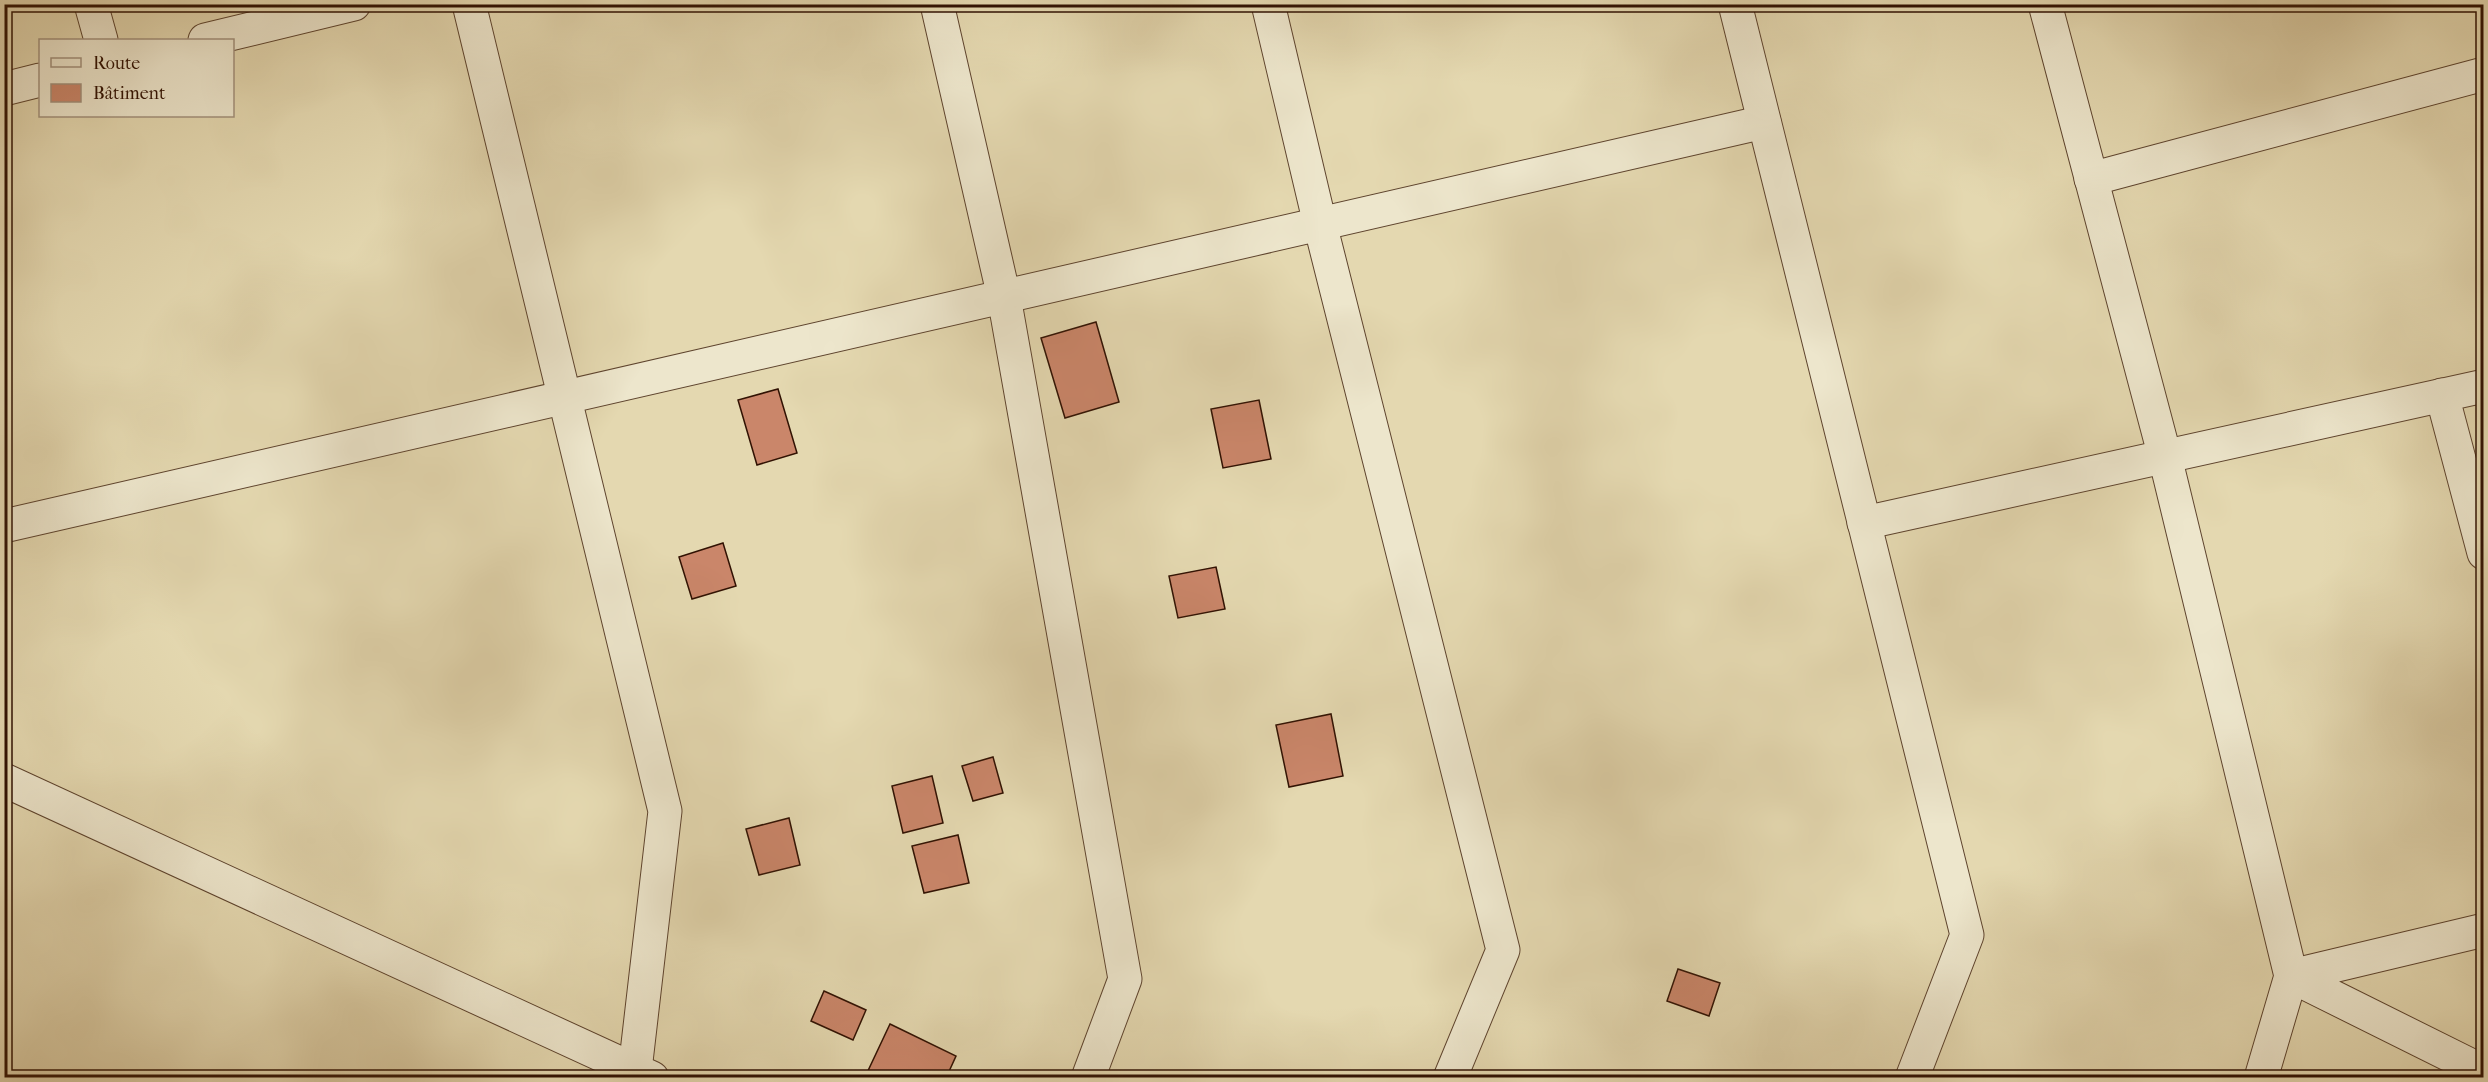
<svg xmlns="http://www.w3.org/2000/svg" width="2488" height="1082" font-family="'IM FELL French Canon',serif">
<rect width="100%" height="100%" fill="#e4d8b0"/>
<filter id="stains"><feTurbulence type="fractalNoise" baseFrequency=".00333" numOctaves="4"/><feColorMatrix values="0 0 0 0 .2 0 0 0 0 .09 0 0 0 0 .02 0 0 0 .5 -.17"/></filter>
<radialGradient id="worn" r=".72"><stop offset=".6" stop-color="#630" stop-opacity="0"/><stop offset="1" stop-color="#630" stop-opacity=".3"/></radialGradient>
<g fill="#ca866a" stroke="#311203" stroke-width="1.5">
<polygon points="1096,322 1119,402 1065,418 1041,338"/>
<polygon points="778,389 797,453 757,465 738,400"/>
<polygon points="1259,400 1271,459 1223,468 1211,409"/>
<polygon points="723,543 736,586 692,599 679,557"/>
<polygon points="1216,567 1225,609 1178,618 1169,576"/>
<polygon points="1331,714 1343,776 1289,787 1276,725"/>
<polygon points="993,757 1003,793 973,801 962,766"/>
<polygon points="932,776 943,823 903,833 892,786"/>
<polygon points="789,818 800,865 759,875 746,829"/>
<polygon points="958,835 969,883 924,893 912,846"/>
<polygon points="1678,969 1720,983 1709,1016 1667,1001"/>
<polygon points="824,991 866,1010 853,1040 811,1021"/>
<polygon points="890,1024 956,1056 946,1078 871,1078 866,1075"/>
</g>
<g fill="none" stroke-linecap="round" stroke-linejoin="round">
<defs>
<g id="street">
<polyline points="91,4 101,40"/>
<polyline points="469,4 665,811 635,1070 632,1078"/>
<polyline points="937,4 1004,297 1125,979 1088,1078"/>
<polyline points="1268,4 1320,224 1503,950 1450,1078"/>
<polyline points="1735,4 1967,935 1912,1078"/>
<polyline points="2045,4 2165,457 2291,976 2261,1078"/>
<polyline points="205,40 354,4"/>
<polyline points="4,89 40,80"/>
<polyline points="2091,179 2484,74"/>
<polyline points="2442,395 2484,553"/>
<polyline points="1864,523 2484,386"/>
<polyline points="4,526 1764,122"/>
<polyline points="4,780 652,1078"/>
<polyline points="2484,930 2291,976 2484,1072"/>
</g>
</defs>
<use href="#street" stroke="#5e442e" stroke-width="35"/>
<use href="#street" stroke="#ede6cc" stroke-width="33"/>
</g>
<rect width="2488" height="1082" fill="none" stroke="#e4d8b0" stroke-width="24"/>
<rect x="6" y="6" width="2476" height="1070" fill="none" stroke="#311203" stroke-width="3"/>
<rect x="12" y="12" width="2464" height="1058" fill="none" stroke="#311203" stroke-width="1.5"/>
<rect x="39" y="39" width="195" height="78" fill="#ede6cc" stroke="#a2917c" stroke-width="1.5"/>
<rect x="51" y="58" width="30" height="9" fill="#ede6cc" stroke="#a2917c" stroke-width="1.5"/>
<text x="93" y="69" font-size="18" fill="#311203">Route</text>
<rect x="51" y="84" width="30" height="18" fill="#ca866a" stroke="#a2917c" stroke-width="1.5"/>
<text x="93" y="99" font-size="18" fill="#311203">Bâtiment</text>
<rect width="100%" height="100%" filter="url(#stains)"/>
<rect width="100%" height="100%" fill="url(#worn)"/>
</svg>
